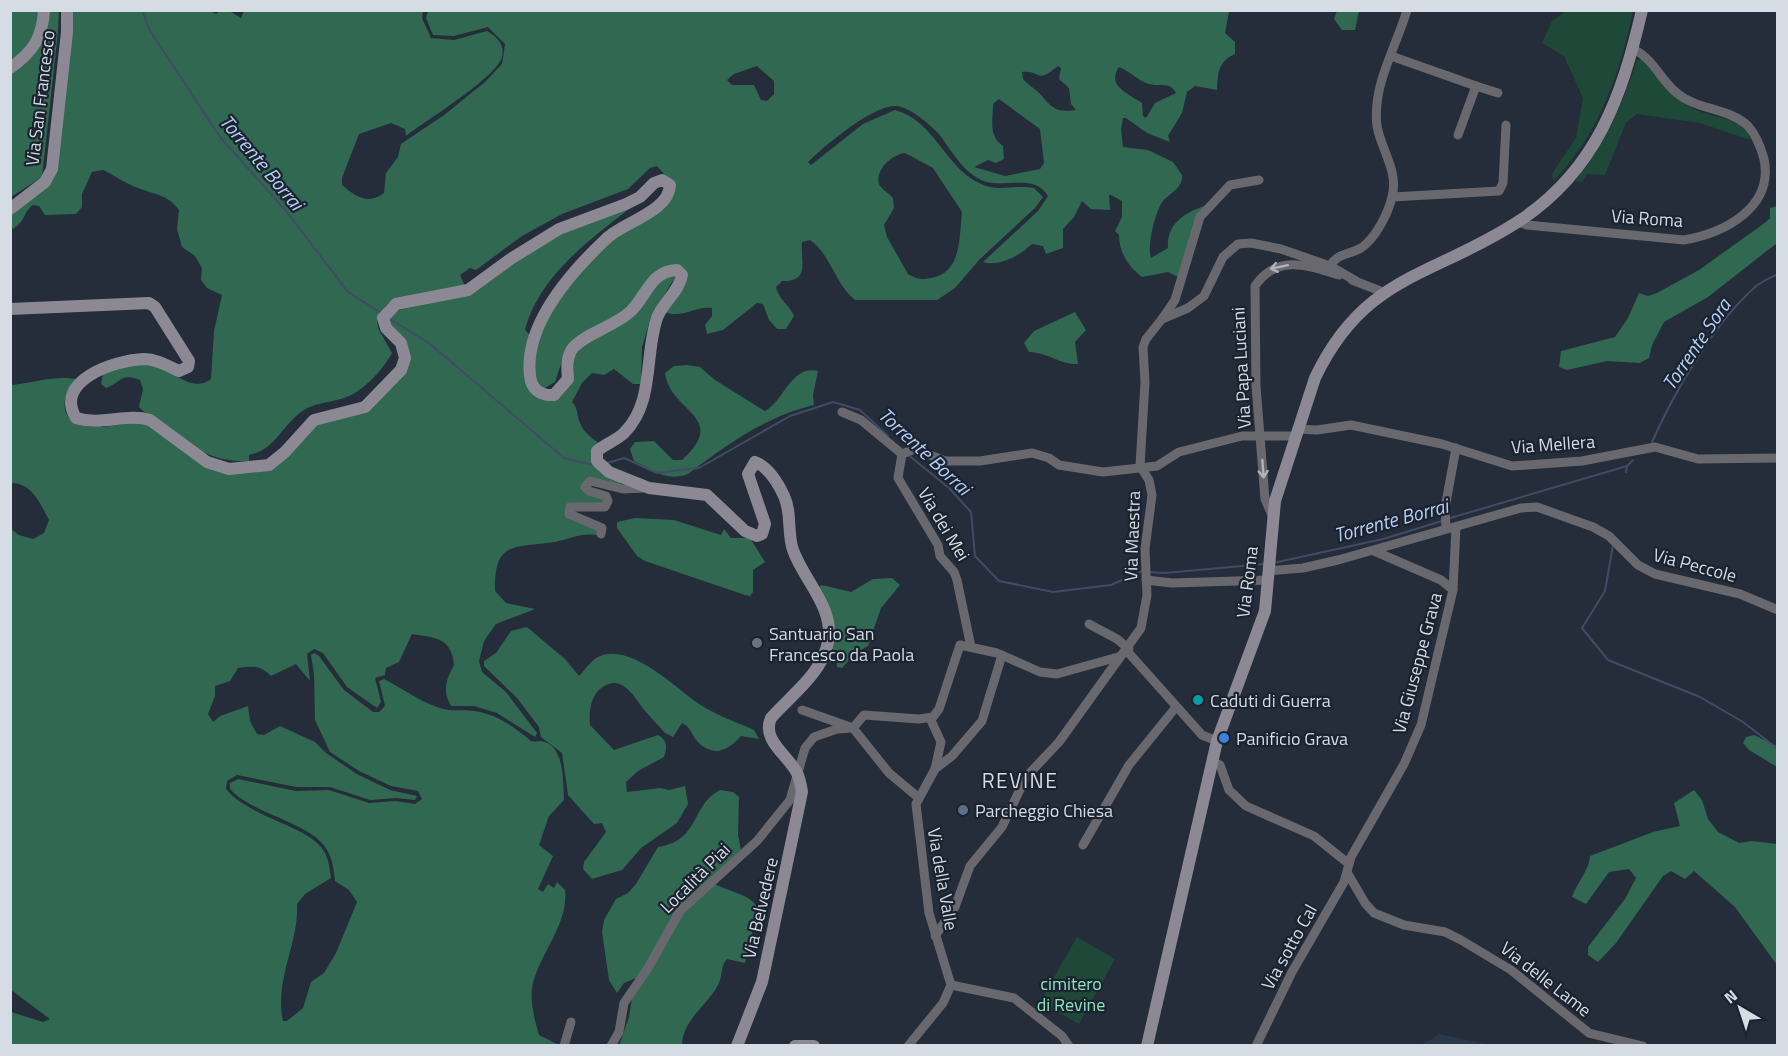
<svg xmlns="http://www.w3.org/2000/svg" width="1788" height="1056" font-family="'Titillium Web',sans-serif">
<rect width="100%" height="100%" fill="#242d39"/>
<polygon fill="#2a3849" points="1439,1034 1468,1040 1490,1045 1422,1045"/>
<g fill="#1e4938">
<path d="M1566,11h67c-13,62 -34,124 -80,170l-1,-7 24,-36 7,-40 -19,-42 -22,-13 10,-22z"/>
<path d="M1637,60h5c17,19 30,38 54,50 18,8 50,8 54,30l-50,-17 -63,-9 -11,9 -21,52 -18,-1 -5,8 -7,-1c30,-36 47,-76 62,-121z"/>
<polygon points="1077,937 1115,959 1079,1024 1040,1002"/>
</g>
<g fill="#306851" fill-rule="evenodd">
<path d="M208,10l8,4 4,-3 11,1 10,6 3,-8 179,1 -1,7 9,20 23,2 33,-9c10,6 18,13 15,26 -6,21 -77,64 -96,79l-1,-7 -14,-6 -32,11 -17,44v7c14,12 26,20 42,8l2,-20 12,-16 3,-13 43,-29 41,-33 17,-18 3,-20 -17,-17 -34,9 -21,-1 -7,-17 2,-7 799,-1 2,1 -4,22 10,9v12c-17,8 -17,18 -18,36l-22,-4 -8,6 -5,21 -14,23 2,6 -23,-9 -21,-15h-3l-2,11 2,18 25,3 25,12 9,13c1,16 -17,19 -22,31 -6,12 -13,40 -9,52l17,-10c-2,-25 18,-36 39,-43l-27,73 -12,-6 -26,5c-13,-10 -23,-24 -23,-42l-4,-4 7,-14v-16l-11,-6h-2l1,15 -19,-1 -9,-8 -8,16 -11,12v19l-17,6 -3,-8 -11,-2c-11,11 -33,23 -49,18l55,-51 10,-15c-14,-24 -44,-6 -67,-16 -20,-10 -30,-31 -43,-47 -10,-10 -28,-26 -42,-27 -22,-2 -73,41 -88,56l3,3 52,-41 32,-14c40,11 49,56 84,73 19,10 36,1 55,5l9,9 -8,11 -55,51 -25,29 -18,12h-82c-20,-16 -24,-45 -45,-60l-8,2c-2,19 9,40 -20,39l-6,6c3,13 13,17 18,29l-8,13h-9l-8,-9 -6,-16 -6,-1 -34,27 -16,4 -2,-9 7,-9v-8c-19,-2 -27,12 -52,3l19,-26 -3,-17 -112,87 -9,27 -12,7 -11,-6 6,-56 56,-76 63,-49 13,-21 -13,-15 -7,2 -22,21 -66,25 -40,22 -46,34 -6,-2 -10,7 5,11 -73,20 -4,-3 -11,15 1,10 14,25c-10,18 -31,41 -51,46 -14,4 -28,4 -40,13 -20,15 -26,38 -52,43v6c-39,2 -62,-17 -91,-40 -6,-6 -14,-8 -19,-14l4,-18 -3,-9c-20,-8 -20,4 -34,8l-5,-4 2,-10c12,-4 28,-13 41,-12 25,1 45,34 67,17l3,-48 8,-36 -15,-7 -6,-8 1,-12 -7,-12 -13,-9 -5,-18 2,-19c-12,-18 -32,-16 -50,-26 -9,-4 -17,-10 -26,-14l-11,2 -10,22v13l-6,7 -31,1 -6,-9 -6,-1c-10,7 -7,16 -20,24l-2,-4 -1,-22 38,-24 16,-168zM757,66l17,15v13l-7,7 -6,-1 -7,-15h-22l-5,-5 7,-6zM1058,66l3,2 -2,11 10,9 2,16 5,6c-19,3 -24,-2 -34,-14 -5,-6 -14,-11 -19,-17l-1,-7c20,-2 13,13 36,-6zM1119,67c11,4 19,14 30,17 11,3 21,-3 27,9l-21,10 -9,15 -3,-2 -1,-13c-13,-9 -36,-17 -23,-36zM999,99l41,30 4,34 -4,6 -35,7 -31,-9 14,-7 8,3 8,-4 -1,-13c-15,-11 -10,-25 -10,-42zM905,153l28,15 29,44c-3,25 0,61 -31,66 -9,2 -15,1 -23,-4l-21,-37 -3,-12 10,-17 -1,-10c-4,-5 -12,-9 -14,-14 -4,-15 14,-30 26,-31z"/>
<path d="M11,11h29c-4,22 -12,36 -29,51z"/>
<polygon points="47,11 59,11 58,32 42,177 11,197 11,69 30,53"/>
<polygon points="1337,11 1359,11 1355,30 1342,30 1334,19"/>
<path d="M638,202c-43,34 -98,71 -113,128l5,5c-2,19 -12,52 9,60l21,-10c17,-49 63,-75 103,-107l11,-3 1,2 -24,40 -9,30 -1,37h-8l-19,-15 -10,6 -12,-2 -10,10 -10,19c7,7 4,13 8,21 4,11 15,17 24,24l-7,21 12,10 13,4 -3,3c-14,-3 -24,-12 -35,0l19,13 1,5h-28l-7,15 32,13 -5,4c-16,-2 -26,4 -41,7 -41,6 -61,-2 -60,49l11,12 29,6 -39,15 -12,17 -5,20 3,11 24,20 31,41 -2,4 -38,-24 -23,-7h-23c-9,-16 -5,-26 3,-41 -3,-28 -18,-27 -42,-31l-13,28 -13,6 -1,7 -10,3 6,24 -4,6 -30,-21 -24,-34 -9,-4 -7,5 3,27 -14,-17 -25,12c-11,-11 -18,-10 -33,-8l-8,13 -15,5v10l-7,18 5,8 7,-6 28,-10 2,15 7,13 7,1 16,-9 35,16 11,11 31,21 33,16 27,6 -2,4 -19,-2 -26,2 -40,-13h-34l-59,-12 -10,6 -1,8c26,31 88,37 100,66 3,7 4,16 5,23l-26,16 -8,10c2,40 -23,75 -14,117h4l16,-13 8,-26 13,-9 12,-20 21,-51 -8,-12 -14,-9c-1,-9 -2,-19 -6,-27 -12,-31 -73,-37 -99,-65v-6l8,-4 58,12 33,-1 40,13 27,-2 19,3 7,-5 -4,-8 -27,-5 -32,-15 -29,-19 -15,-32 -1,-46 -3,-19 3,-2 5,3 25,34 29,22h6l6,-6 -6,-25 5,-2c18,9 33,21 53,28 12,5 25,2 37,4 23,3 40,16 57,30 3,1 6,0 9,0 25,2 23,41 24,59l-15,16 -10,29 14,11 -15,33 5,3 5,-8 6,4 3,-6 8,8c4,35 -27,65 -33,98 -2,14 3,34 7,47l20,10h-548v-33l32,10 7,-3 -39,-29v-461l8,6 14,4 11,-6 5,-13c-9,-17 -17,-37 -38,-37v-98c22,-2 42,-10 65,-6 -14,14 -19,42 8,47 17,3 39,-1 56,-6l74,45 52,-2 33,-32 62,-28 40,-42 -12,-41 6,-9 49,-11 84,-53z"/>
<polygon points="1777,206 1777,243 1708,297 1664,322 1652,345 1649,358 1640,363 1607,361 1567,370 1559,367 1561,351 1615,337 1628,318 1639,293 1648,296 1657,293 1699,270 1766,222 1770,218 1770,208"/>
<path d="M1075,312l11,18 -11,12 3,22c-18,1 -28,-11 -49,-12l-5,-9 10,-12z"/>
<path d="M687,365l13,2 15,13 50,31c19,-10 26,-46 53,-40l-5,24 1,10c-47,11 -88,40 -126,69 -22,8 -35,-4 -54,-13l-4,-12 5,-7 19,-1 19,19h9c48,-44 -12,-47 -17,-87l9,-7z"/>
<polygon points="635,518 674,520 721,535 724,529 731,538 750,538 765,562 753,570 753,592 750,596 745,595 645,561 637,556 617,528 617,522"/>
<polygon points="892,578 900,585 881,608 868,646 855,653 842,668 837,667 837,653 830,647 817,588 822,585 851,592 873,579"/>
<path d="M527,627l38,32 14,17c7,-7 13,-18 24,-21 31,-9 73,33 96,49 17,11 37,18 55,26l5,9 -18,-3c-13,15 -28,22 -44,5 -6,-7 -6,-14 -15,-18l-9,14 -8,-4c-6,-7 -13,-14 -19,-21 -12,-15 -25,-42 -47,-22 -9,9 -10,23 -9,35l24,25 44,-15c10,6 9,12 6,22l-26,14 -12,11 1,10 33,-4 9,2 16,-4 3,18 -11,19 -36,25 -19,22 -30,9 -9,-10 1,-7 22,-30 -4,-9 -8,1 -26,-29 -6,-42 -21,-16 -2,-10 -22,-29 -33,-32v-5l12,-8 15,-22z"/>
<polygon points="1754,735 1777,746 1777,767 1749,750 1743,743 1746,737"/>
<path d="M720,790l13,2 6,5 -1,38 3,15 -53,54 -50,73 -14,6 -7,10 -8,-13 -7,-48 2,-12 12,-21 12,-6 8,-9 22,-37c43,-7 32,-41 62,-57z"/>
<path d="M1694,790l8,10 6,19 10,13 21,11 13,-2 25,3v121l-42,-58 -41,-36 -9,8 -14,-8 -8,5 -47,67 -18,19 -10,-7v-8l37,-48 11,-21 -7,-9 -20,3 -23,32 -14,-7c5,-15 17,-26 18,-41l63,-24 27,-6 -6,-23z"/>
<path d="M715,884c14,8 37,10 43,25l-13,54 -18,-4c-7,8 -4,17 -9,26 -11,21 -35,34 -36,60l-63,1 10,-29 3,-19 51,-86z"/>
</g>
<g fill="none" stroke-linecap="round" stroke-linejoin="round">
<g stroke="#424b66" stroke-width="2">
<polyline points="142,10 149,29 220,137 287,212 348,292 381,313"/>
<polyline points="388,318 429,343 564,458 593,465"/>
<path d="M1652,442c23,-51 60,-116 102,-154 6,-6 16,-10 24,-14"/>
<polyline points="907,454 949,488 971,512 975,556 999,581 1053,592 1111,585 1142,571"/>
<polyline points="607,463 624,458 657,473 699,468 790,416 833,402 860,410 888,436"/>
<polyline points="1626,472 1627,466 1633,460"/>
<polyline points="1447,519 1627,466"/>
<polyline points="1613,545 1605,591 1582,628 1608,660 1700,697 1743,722 1778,749"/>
<polyline points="1273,563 1383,539 1442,521"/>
<polyline points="1147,572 1165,573 1264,564"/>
</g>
<g stroke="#6a686f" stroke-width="9">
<polyline points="1391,56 1476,86 1458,135"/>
<polyline points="1476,86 1498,93"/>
<polyline points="1392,197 1499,191 1503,183 1506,125"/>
<path d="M1518,222l9,3 157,15c40,-7 90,-32 80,-81 -3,-11 -8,-24 -16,-33 -19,-18 -50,-16 -70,-32 -17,-13 -25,-36 -45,-45"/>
<path d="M1330,266c7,-13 19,-11 31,-18 14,-9 27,-34 31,-51 7,-26 -11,-47 -15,-71 -5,-41 19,-78 30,-116"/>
<polyline points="1352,280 1383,292"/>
<polyline points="1162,319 1175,300 1200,217 1230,185 1259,180"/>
<polyline points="842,412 861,420 902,454"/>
<polyline points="1297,429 1317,430 1351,425 1442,444 1512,466 1582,461 1655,447 1698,459 1778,458"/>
<path d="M1272,515l-7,-16 -9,-113 -1,-100c22,-32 52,-21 84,-11"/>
<polyline points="1446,528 1445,508 1456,448"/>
<polyline points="601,534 602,528 569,514 570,507 605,507 608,501 606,496 589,491 585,487 590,481 623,489 643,488"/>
<polyline points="1374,551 1441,580 1453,590"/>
<polyline points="1268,571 1303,568 1338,560 1521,508 1537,507 1593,527 1609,536 1638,565 1655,574 1740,594 1778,610"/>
<polyline points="1146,580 1172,583 1268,580"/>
<polyline points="1089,624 1117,639 1129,649"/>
<polyline points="971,647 957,580 954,572 940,556 938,545 898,478 902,454 915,449 945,461 980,461 1032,453 1049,458 1059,465 1103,472 1157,466 1179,452 1242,436 1295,436"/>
<polyline points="1127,651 1202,735 1217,741"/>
<polyline points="802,710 853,728 889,773 919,798"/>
<polyline points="930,718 941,742 935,769"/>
<polyline points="853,728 864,715 919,719 933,717 939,709 960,645 997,653 1040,672 1057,674 1118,657"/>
<polyline points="1212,761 1220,765 1229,790 1246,806 1314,836 1349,864"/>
<polyline points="1083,845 1129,765 1176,707"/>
<polyline points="1348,874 1365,903 1374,913 1404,925 1445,932 1461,940 1511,970 1589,1033 1643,1046"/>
<polyline points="935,936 955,907 970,866 1002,827 1026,777 1059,742 1141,628 1147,595 1145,549 1152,495 1149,480 1140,466 1145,382 1143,347 1146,339 1162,319 1188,308 1204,296 1223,257 1238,244 1251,243 1281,249 1330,266 1356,281"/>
<polyline points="951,985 1014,998 1062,1036 1069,1046"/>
<polyline points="564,1046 571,1022"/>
<polyline points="611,1046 619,1032 624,1003 648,968 680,911 757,841 790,800 805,748 814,737 837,729 853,728"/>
<polyline points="908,1046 943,1003 951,985 929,913 916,804 935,769 952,756 982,721 1002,655"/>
<polyline points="1256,1046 1292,972 1344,882 1351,857 1404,764 1421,725 1453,590 1456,527"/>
</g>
<g stroke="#8d8994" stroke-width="12">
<path d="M10,68c22,-15 33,-31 34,-58"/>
<polyline points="10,209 45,182 52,169 67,32 67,10"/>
<path d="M10,309l139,-6 6,4 34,54 -1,6 -9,4c-11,-5 -22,-12 -35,-12 -28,1 -91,21 -68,59 25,8 51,-5 74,2l57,42 22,7 40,-4 16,-13 29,-32 51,-13 36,-37 4,-12 -4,-15 -15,-15 -3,-10 13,-14 72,-14 44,-32 47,-29 67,-25 14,-7 14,-14 8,-3 8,5c-1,27 -47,37 -64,54 -35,33 -82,85 -76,136 1,14 10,21 24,20l14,-16c-1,-10 -2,-22 5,-31 13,-15 41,-21 58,-37 16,-16 20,-40 46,-41l5,5c-3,17 -19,27 -25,43 -13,38 -2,84 -33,115 -7,7 -19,11 -27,18v10l12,11 40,16 58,7 38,36 12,5 5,-2 3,-10 -17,-50 7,-12c13,5 23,21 29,34 8,17 3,37 9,54 11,31 42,58 35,92 -6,32 -37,53 -57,76 -10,22 17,37 26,55 3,6 4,13 5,19l-40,190 -25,64"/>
<polyline points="795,1046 814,1046"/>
<path d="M1147,1046l70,-305 48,-130 10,-110 40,-123c50,-105 119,-101 204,-157 78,-51 103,-125 123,-211"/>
</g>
</g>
<defs><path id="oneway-shaft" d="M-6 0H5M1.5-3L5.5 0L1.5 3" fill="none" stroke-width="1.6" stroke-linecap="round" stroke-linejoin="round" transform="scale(1.5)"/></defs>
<g stroke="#b0b3bb">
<use href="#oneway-shaft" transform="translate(1279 267) rotate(168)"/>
<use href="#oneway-shaft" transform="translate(1263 469) rotate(86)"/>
</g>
<circle fill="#6b7280" stroke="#1a232f" stroke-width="2" cx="757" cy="643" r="6"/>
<circle fill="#0f9aa8" stroke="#1a232f" stroke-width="2" cx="1198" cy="700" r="6"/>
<circle fill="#3f7fe0" stroke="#1a232f" stroke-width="2" cx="1224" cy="738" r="6"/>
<circle fill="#5c6f8a" stroke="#1a232f" stroke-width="2" cx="963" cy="810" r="6"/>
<g text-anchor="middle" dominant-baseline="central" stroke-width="4.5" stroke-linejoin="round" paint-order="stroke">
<g font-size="18" fill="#d6dce4" stroke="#1a232f">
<text transform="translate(40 98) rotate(-83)">Via San Francesco</text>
<text transform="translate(1647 218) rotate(4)">Via Roma</text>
<text transform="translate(1241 368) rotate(-93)">Via Papa Luciani</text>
<text transform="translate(1553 444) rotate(-4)">Via Mellera</text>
<text transform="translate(944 524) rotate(59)">Via dei Mei</text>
<text transform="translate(1132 536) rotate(-88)">Via Maestra</text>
<text transform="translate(1695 565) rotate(15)">Via Peccole</text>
<text transform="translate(1247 582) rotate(-83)">Via Roma</text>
<text transform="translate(1417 663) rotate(-75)">Via Giuseppe Grava</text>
<text transform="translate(695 878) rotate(-45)">Località Piai</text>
<text transform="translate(943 879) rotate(80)">Via della Valle</text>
<text transform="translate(760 908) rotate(-77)">Via Belvedere</text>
<text transform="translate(1289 947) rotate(-61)">Via sotto Cal</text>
<text transform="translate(1546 979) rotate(38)">Via delle Lame</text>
</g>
<g font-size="18" fill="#d6dce4" stroke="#1a232f" text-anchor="start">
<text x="769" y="633">Santuario San<tspan x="769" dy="21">Francesco da Paola</tspan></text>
<text x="1210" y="700">Caduti di Guerra</text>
<text x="1236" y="738">Panificio Grava</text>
<text x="975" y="810">Parcheggio Chiesa</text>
</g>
<g font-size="18" fill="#8ce3bc" stroke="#1a232f">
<text x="1071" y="983">cimitero<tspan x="1071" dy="21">di Revine</tspan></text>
</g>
<g font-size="20" font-style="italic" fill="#b7cdf5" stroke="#1a232f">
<text transform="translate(262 162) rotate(50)">Torrente Borrai</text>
<text transform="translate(1696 344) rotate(-56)">Torrente Sora</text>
<text transform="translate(925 451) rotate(43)">Torrente Borrai</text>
<text transform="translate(1391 520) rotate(-15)">Torrente Borrai</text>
</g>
<g font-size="21" letter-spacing="1.5" fill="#d6dce4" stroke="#1a232f">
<text x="1020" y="780">REVINE</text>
</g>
</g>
<rect width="1788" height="1056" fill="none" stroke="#d6dce4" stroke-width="24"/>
<g transform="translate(1740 1008) rotate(321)" stroke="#1a232f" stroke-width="4.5" paint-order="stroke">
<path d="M0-4.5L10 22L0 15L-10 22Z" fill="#d6dce4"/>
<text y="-9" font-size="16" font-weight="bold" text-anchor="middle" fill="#d6dce4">N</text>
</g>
</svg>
